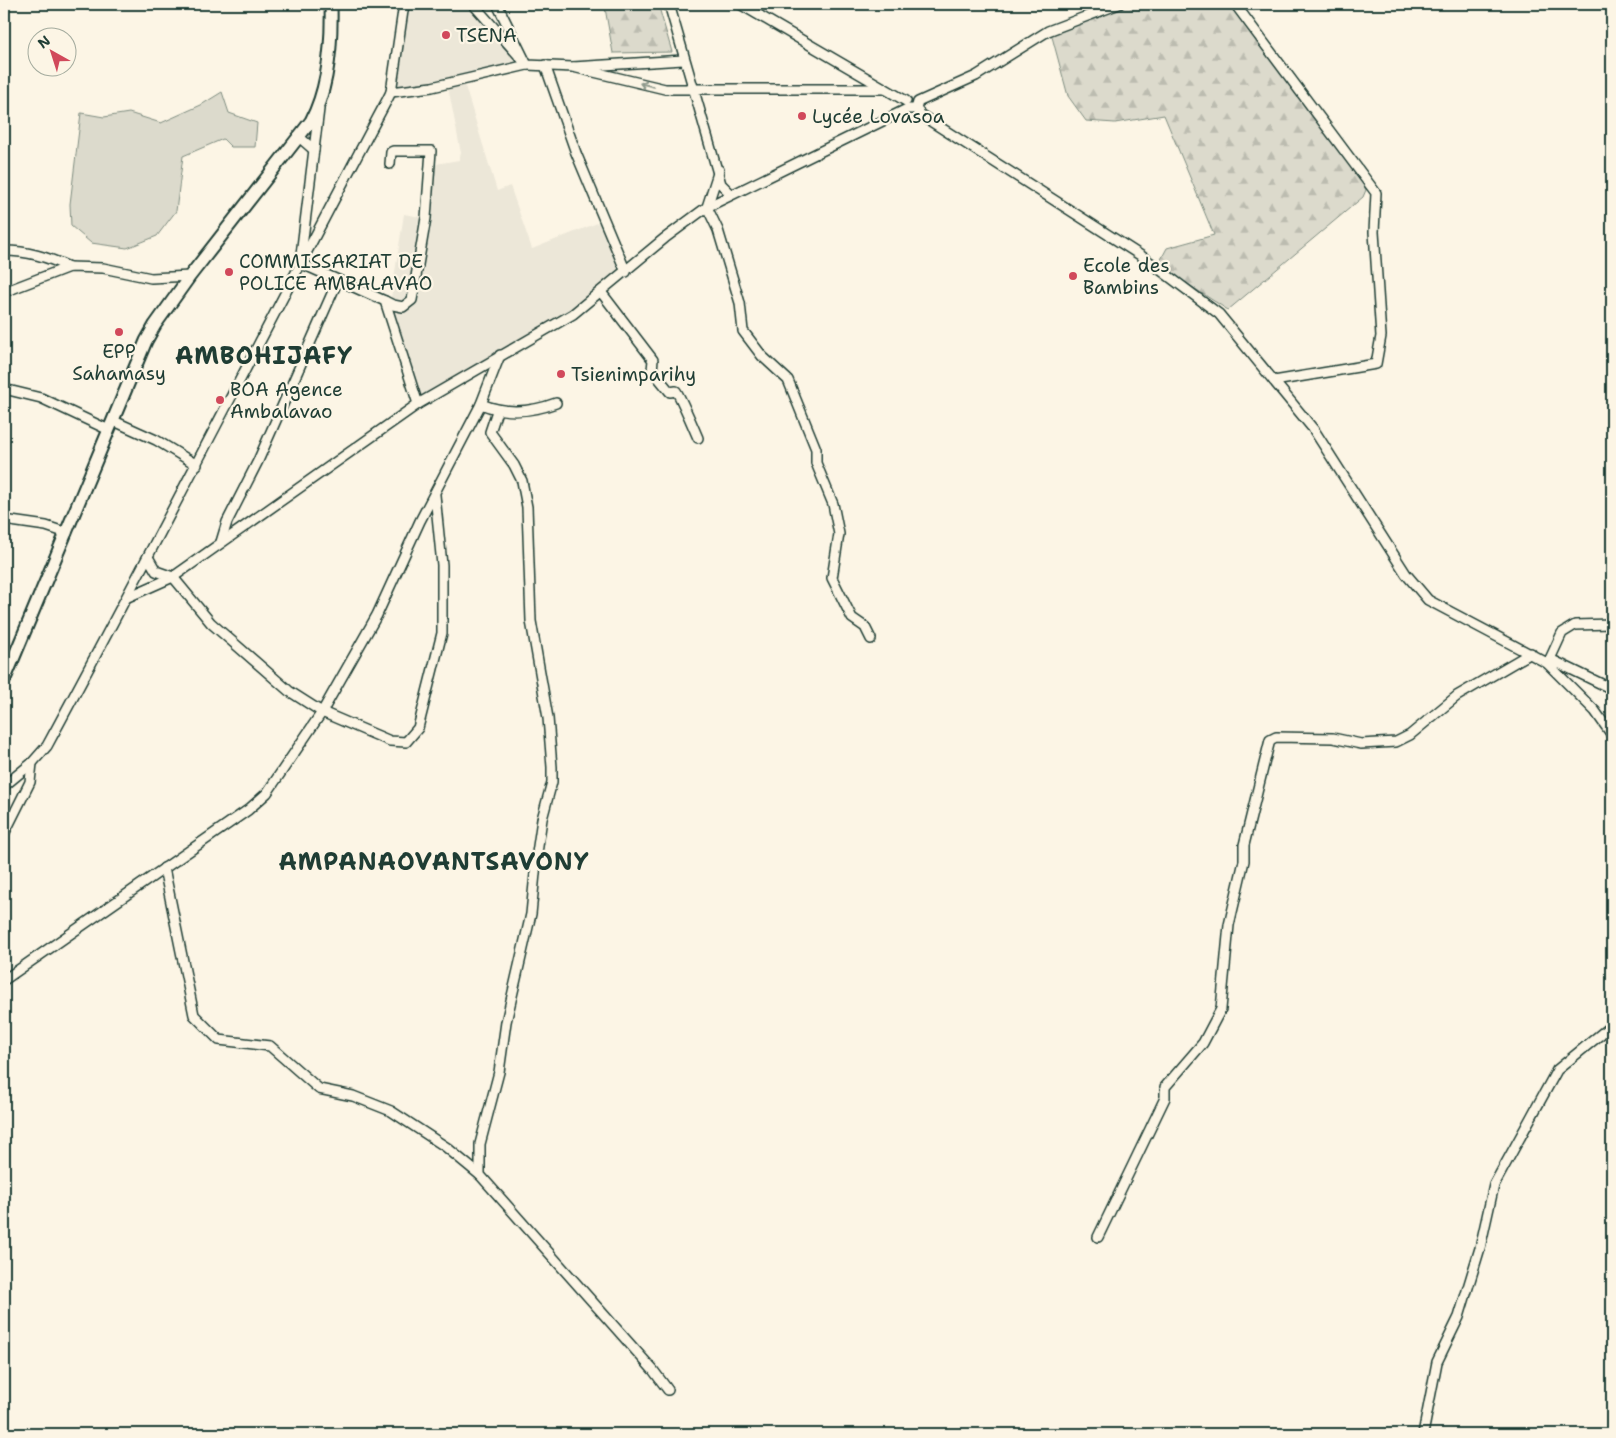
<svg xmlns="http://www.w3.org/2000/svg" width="1616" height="1438" font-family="'Shantell Sans',sans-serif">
<defs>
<pattern id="forest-firs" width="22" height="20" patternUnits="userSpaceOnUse" patternTransform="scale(1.25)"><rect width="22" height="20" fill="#dcdacc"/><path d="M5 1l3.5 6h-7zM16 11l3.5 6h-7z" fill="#bcbcb0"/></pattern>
</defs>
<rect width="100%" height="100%" fill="#fcf5e5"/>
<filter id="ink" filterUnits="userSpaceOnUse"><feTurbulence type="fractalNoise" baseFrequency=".02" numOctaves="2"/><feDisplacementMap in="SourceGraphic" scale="10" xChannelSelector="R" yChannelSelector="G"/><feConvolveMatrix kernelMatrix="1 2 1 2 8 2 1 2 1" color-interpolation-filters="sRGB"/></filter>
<g filter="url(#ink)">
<g fill="#ece7d8">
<polygon points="401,4 471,4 522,66 456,79 388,87"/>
<polygon points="464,83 497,191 510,186 532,249 600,222 624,271 574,310 416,399 391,313 391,298 404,214 426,218 430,165 459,160 461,153 448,87"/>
</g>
<polygon fill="#dcdacc" stroke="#7e8c80" points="222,92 229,113 257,123 255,147 231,147 223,139 183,156 176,211 157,236 127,248 91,243 71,226 70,204 81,113 104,117 129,113 161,123 201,105"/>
<g fill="url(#forest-firs)" stroke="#7e8c80">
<polygon points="643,4 658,4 672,52 613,53 605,8"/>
<polygon points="1127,4 1230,4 1361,180 1366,190 1363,197 1228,310 1158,265 1167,248 1214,235 1164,115 1115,123 1086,121 1068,96 1051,33"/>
</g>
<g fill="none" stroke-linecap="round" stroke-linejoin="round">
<defs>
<g id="minor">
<polyline points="497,4 527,65 573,67 683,60"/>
<polyline points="669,4 721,184 731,194"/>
<polyline points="740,4 906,101"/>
<polyline points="1235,4 1376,193 1374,232 1381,336 1376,364 1274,381"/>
<polyline points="545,65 576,153 626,272"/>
<polyline points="573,67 665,89 885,89"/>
<polyline points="391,92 432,87 527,65 473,4"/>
<polyline points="916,109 921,115 1143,257 1219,314 1314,430 1406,574 1428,600 1547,663 1595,711 1612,735"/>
<polyline points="916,109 918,102 976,76 1048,31 1119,4"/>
<polyline points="298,136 314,150"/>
<polyline points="719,170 707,207 718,230 740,303 743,331 762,356 788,380 816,449 816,463 833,504 839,534 832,578 852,618 865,627 871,639"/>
<path d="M4,251c24,0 43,6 65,16"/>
<polyline points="338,280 385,301 418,404"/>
<polyline points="4,292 69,267 103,268 151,278 190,276"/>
<path d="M601,292l52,68 -1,10 18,22 6,-1c3,3 19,40 22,47"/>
<polyline points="385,301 393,305 403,307 412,300 426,218 431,151 393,151 391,152 390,164"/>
<polyline points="4,389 41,398 109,430"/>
<path d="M481,404c24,10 51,8 75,-1"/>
<polyline points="497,411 490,432 514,465 522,481 527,507 531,621 548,718 552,767 552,782 542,819 537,853 531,914 506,1022 499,1072 480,1144 480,1175 653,1370 668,1390"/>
<polyline points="114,421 156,440 197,465"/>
<polyline points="4,520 46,526 67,533"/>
<polyline points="221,542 227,522 258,461 338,280 300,263 319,109"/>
<polyline points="148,557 156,571 173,577 211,623 289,691 322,712 390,741 406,742 418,728 442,633 442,565 435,495"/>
<polyline points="128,597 173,577 418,404 573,314 665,238 707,207 907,109 916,109"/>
<polyline points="1550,659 1562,633 1575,625 1612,624"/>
<polyline points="1547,663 1550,659 1612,689"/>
<path d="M4,786l28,-23 15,-17c116,-214 225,-431 340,-646l4,-8 13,-88"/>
<polyline points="4,834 30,782 32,763"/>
<polyline points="164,868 194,1015 219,1040 270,1046 319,1089 353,1096 391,1111 446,1147 480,1175"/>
<polyline points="4,980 248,810 267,793 322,712 377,615 420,521 481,404 500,355"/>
<polyline points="1098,1237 1165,1098 1165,1087 1203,1043 1221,1009 1229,925 1244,861 1244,845 1270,740 1276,737 1333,738 1361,744 1396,742 1410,735 1457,696 1531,653"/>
<polyline points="1423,1434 1437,1362 1459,1317 1480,1248 1494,1185 1557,1070 1612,1025"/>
</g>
<path id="major" d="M4,681l142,-340 9,-16 35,-49 121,-155c18,-34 21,-79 20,-117"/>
</defs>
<use href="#minor" stroke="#1f3d34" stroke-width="12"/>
<use href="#major" stroke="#1f3d34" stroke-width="15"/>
<use href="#minor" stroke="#fcf5e5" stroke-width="9"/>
<use href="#major" stroke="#fcf5e5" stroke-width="11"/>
</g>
<defs><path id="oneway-shaft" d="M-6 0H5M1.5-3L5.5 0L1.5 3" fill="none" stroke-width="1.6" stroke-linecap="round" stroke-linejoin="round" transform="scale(1.25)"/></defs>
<use stroke="#8e998c" href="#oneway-shaft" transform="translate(647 85) rotate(-166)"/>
</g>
<g fill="#d1495b" stroke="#fcf5e5" stroke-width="2">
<circle cx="446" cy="35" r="5"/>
<circle cx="802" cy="116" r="5"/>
<circle cx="229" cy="272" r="5"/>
<circle cx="1073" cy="276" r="5"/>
<circle cx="119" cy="332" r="5"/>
<circle cx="561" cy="374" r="5"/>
<circle cx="220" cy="400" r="5"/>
</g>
<g text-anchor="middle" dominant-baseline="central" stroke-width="4.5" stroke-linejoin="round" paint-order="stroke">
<g font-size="19" fill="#1f3d34" stroke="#fcf5e5" text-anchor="start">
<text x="456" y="35">TSENA</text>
<text x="812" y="116">Lycée Lovasoa</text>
<text x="239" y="261">COMMISSARIAT DE<tspan x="239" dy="22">POLICE AMBALAVAO</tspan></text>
<text x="1083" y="265">Ecole des<tspan x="1083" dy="22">Bambins</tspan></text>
<text x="119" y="351" text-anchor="middle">EPP<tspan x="119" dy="22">Sahamasy</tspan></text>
<text x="571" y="374">Tsienimparihy</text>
<text x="230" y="389">BOA Agence<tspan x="230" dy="22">Ambalavao</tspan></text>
</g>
<g font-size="24" font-weight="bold" letter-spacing="1" fill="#1f3d34" stroke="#fcf5e5">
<text x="264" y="356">AMBOHIJAFY</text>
<text x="434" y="862">AMPANAOVANTSAVONY</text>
</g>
</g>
<rect width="1616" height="1438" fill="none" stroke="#fcf5e5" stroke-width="20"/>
<rect x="10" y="10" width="1596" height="1418" fill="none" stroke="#1f3d34" stroke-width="2" filter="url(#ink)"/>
<g transform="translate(52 52) rotate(321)"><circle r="24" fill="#fcf5e5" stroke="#a4ab9e"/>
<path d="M0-4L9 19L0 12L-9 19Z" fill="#d1495b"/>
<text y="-8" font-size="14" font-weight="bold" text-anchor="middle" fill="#1f3d34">N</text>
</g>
</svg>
